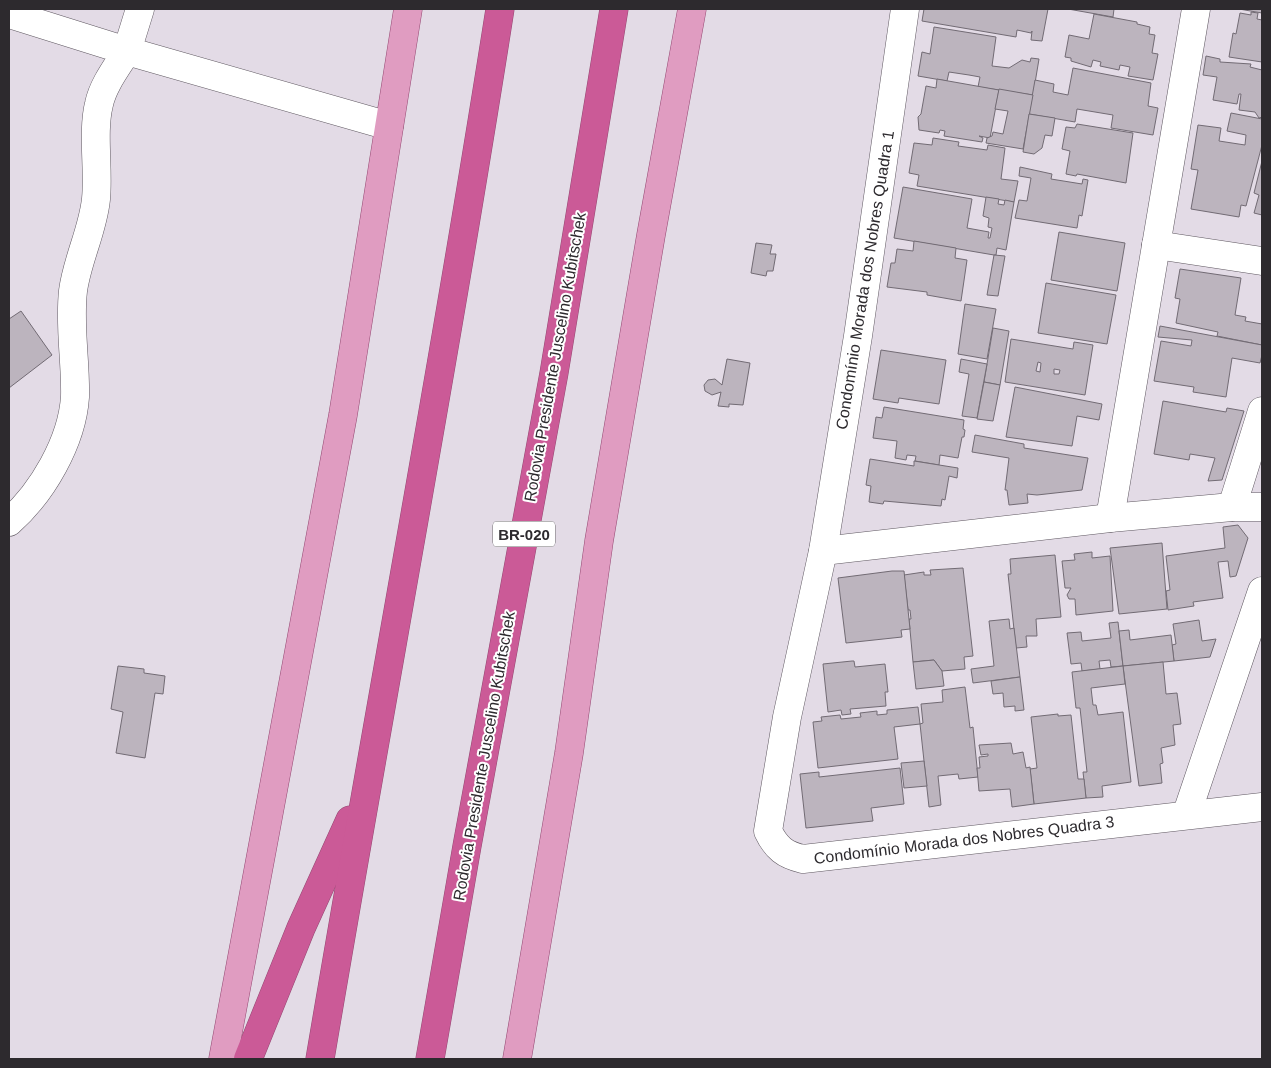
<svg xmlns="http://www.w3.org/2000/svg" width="1271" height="1068" font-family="Helvetica,sans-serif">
<rect width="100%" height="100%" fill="#e3dbe6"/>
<g fill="#bcb4be" stroke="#726b74" fill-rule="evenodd">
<polygon points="924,9 1048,9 1042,41 1031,40 1032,31 1031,33 1017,30 1016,37 922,21"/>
<polygon points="1068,9 1114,9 1113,17"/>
<polygon points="1239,9 1262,9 1262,13"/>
<polygon points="1251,12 1258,13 1257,19 1262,20 1262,62 1229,57 1233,33 1236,34 1240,13 1251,15"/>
<polygon points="1094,14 1137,22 1137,24 1150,27 1149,34 1155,35 1152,53 1158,54 1153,80 1128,76 1130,67 1120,65 1119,70 1100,66 1101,62 1093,60 1091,67 1071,61 1071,58 1065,57 1069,35 1089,39"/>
<polygon points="934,27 996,37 992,66 1009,68 1022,60 1030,62 1031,58 1039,59 1033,95 978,87 980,77 969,75 949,72 947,81 918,76 922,52 930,54"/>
<polygon points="1206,56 1220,59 1220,62 1251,64 1250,67 1262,70 1262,117 1259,118 1255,112 1239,110 1241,94 1239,94 1237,104 1213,100 1217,77 1203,75"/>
<polygon points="1073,68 1151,83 1148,106 1158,108 1153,135 1111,128 1113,115 1077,109 1075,122 1029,114 1035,80 1054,84 1053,92 1068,95"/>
<polygon points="937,79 999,90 990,138 979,136 983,138 982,142 944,136 945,131 940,130 939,133 919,130 918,117 921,114 926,86 936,88"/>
<polygon points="999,89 1033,95 1023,149 986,143 987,138 992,136 993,132 1003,134 1008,111 995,109"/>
<polygon points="1231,113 1262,119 1262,145 1246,206 1241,205 1239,217 1191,209 1198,170 1191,169 1198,125 1221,128 1219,141 1245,145 1246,135 1227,131"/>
<polygon points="1029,114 1055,118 1052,136 1045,135 1042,148 1034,154 1023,152"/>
<polygon points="1077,124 1133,133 1126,183 1077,174 1076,176 1066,174 1070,151 1062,149 1066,127 1075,128"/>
<polygon points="933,138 959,142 958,146 987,150 988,145 1005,148 1001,179 1018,181 1014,202 917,186 919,175 909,173 914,143 932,145"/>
<polygon points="1262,161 1262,215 1254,213 1259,195 1254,193"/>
<polygon points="1020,167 1052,174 1051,179 1082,184 1083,179 1088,180 1082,216 1079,215 1077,228 1015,218 1019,200 1027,201 1031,178 1019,176"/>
<polygon points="903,187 972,199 967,228 989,232 988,238 990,238 992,228 988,227 989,218 983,216 986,197 999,199 998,204 1004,205 1005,200 1014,202 1006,250 997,248 996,255 994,255 894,238"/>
<polygon points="1059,232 1125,243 1117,291 1051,280"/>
<polygon points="914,241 956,248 955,258 967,260 961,301 927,295 927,292 887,287 891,263 895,263 897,249 913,251"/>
<polygon points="756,243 772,245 770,254 776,254 773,271 767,271 766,276 751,273"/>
<polygon points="994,255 1005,256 998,296 987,295"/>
<polygon points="1180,269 1241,278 1235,315 1246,317 1245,321 1262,324 1262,345 1217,336 1218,332 1176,323 1180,299 1175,298"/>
<polygon points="1046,283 1116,295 1107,344 1038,333"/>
<polygon points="965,304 996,309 987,359 958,354"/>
<polygon points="21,311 52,355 9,388 9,319"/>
<polygon points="1160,326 1262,345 1262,355 1260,363 1232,358 1226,397 1193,392 1194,387 1154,381 1161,341 1191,346 1192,340 1158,337"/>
<polygon points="993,328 1009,331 1000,385 984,382"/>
<path d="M1011,339l62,10 1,-7 19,3 -8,50 -80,-13zM1038,362l3,1 -1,9 -4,-1zM1054,369l6,1 -1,4h-5z"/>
<polygon points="881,350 946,360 939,404 899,398 898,403 873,399"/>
<polygon points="727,359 750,363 743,405 729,404 729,407 718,406 721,392 712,395 705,391 704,385 708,380 715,379 722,385"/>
<polygon points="961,359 987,364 977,418 962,416 969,374 959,372"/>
<polygon points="984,382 1000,385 993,421 977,419"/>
<polygon points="1015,387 1102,404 1099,420 1077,416 1072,446 1006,437"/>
<polygon points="1163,401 1226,412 1227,408 1244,411 1222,480 1208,481 1215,458 1190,454 1189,460 1154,454"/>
<polygon points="884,407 964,420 963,429 965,430 964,437 962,437 958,458 940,455 939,465 915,461 916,456 907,455 906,460 895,458 897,441 873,438 876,417 882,418"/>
<polygon points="975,435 1024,444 1024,448 1088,458 1082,490 1037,495 1027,494 1028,503 1009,505 1007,490 1005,490 1009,458 972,452"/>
<polygon points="870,459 914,466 914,461 958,468 957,478 949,476 945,500 942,499 941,506 884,501 883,504 869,502 871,486 866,485"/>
<polygon points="1238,525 1248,538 1236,576 1230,577 1228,561 1218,562 1223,598 1193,602 1194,606 1168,610 1166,591 1170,590 1166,556 1225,548 1223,527"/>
<polygon points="1162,543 1167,609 1119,614 1110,548"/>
<polygon points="1092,552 1092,558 1110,556 1113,611 1076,615 1075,599 1069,599 1067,595 1071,588 1065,588 1062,561 1075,560 1074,554"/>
<polygon points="1055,555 1061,617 1036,619 1037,636 1026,636 1027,647 1016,648 1008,574 1011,574 1010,559"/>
<polygon points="963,568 973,656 964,657 965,669 942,671 934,660 913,662 909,619 911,619 910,610 908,610 904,575 924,572 924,575 931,575 930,570"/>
<polygon points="892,571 904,571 910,629 901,630 902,637 846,643 838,578"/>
<polygon points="1009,619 1010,629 1014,628 1020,677 973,683 971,669 994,666 989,621"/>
<polygon points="1199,620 1202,641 1216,639 1210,657 1174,661 1172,645 1176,644 1173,624"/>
<polygon points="1118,622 1123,666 1111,667 1110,660 1099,661 1100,669 1082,671 1081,663 1071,664 1067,633 1081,632 1082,641 1111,638 1109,623"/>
<polygon points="1129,630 1130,640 1171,635 1174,661 1123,666 1119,631"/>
<polygon points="934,660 942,671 944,686 916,689 913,662"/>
<polygon points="852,661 854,661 855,667 885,664 888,692 885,692 886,706 850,709 851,714 842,715 841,710 828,712 823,664"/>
<polygon points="1163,662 1166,694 1177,693 1181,724 1173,725 1175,745 1161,748 1163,763 1160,764 1162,783 1139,786 1123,666"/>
<polygon points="118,666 144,669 144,673 165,676 163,694 155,693 145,758 116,753 123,712 111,709"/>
<polygon points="1123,666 1125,684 1091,688 1093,705 1096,705 1098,715 1123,712 1131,782 1102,786 1103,797 1086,798 1083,772 1087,772 1080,708 1076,708 1072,672"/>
<polygon points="1020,677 1024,710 1015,711 1015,706 1004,707 1003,693 993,694 991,681"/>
<polygon points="965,687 970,728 973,727 978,777 959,779 958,774 938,776 941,805 929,807 920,724 923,723 921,704 943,702 942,690"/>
<polygon points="918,707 920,724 894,727 898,759 818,768 813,722 822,721 821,717 840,715 841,719 861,717 860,713 877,711 877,715 887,714 887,710"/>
<polygon points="1058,714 1058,716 1071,715 1078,779 1084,779 1086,798 1034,804 1030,769 1037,768 1031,717"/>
<polygon points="1011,743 1013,754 1023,752 1026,768 1030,767 1034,804 1012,807 1010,789 979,791 977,768 980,768 979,757 988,756 988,754 981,755 979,745"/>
<polygon points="924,761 927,786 904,788 901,763"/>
<polygon points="900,768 904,804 871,808 873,821 806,828 800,774 819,772 819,777"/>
</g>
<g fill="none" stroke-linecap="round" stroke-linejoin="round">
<defs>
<g id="minor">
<polyline points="140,9 127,51 389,126"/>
<path d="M905,9l-47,327 -35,215 -36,166 -19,114c8,17 17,24 35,28l459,-52"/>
<path d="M9,14l118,37c-10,16 -24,34 -28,53 -7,28 0,66 -3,95 -3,31 -19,61 -23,92 -4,36 3,71 2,106 -3,45 -33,96 -66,125"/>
<polyline points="1156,245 1262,261"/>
<polyline points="1232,507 1262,411"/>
<polyline points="1110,518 1196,9"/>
<polyline points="823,551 1110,518 1232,507 1262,507"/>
<polyline points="1187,813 1262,591"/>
</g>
<g id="major">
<polyline points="223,1059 343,415 408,9"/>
<polyline points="517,1059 569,753 599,541 651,235 692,9"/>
</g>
<g id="highway">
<polyline points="248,1059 301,928 350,820"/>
<path d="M320,1059c59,-350 125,-699 180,-1050"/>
<polyline points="430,1059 467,846 554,373 614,9"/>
</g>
</defs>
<use href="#minor" stroke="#5f5861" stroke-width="29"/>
<use href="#major" stroke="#944972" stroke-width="29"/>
<use href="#highway" stroke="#944972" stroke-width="29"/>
<use href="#minor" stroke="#fff" stroke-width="28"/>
<use href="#major" stroke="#e09cc1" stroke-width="28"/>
<use href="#highway" stroke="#cb5a97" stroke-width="28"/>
</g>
<g text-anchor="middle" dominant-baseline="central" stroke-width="4" stroke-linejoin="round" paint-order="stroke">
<rect fill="#fff" stroke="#6c6a6d" stroke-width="1" x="493" y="521.5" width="62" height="25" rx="4"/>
<g font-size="15" font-weight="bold" fill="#2d2a2e">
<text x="524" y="534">BR-020</text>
</g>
<g font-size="16" fill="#2d2a2e" stroke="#fff">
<text transform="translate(865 280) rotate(-81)">Condomínio Morada dos Nobres Quadra 1</text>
<text transform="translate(555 357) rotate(-80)">Rodovia Presidente Juscelino Kubitschek</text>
<text transform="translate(484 756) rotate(-80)">Rodovia Presidente Juscelino Kubitschek</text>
<text transform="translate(964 840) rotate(-7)">Condomínio Morada dos Nobres Quadra 3</text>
</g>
</g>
<rect width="1271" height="1068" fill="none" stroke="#2d2a2e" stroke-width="20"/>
</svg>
